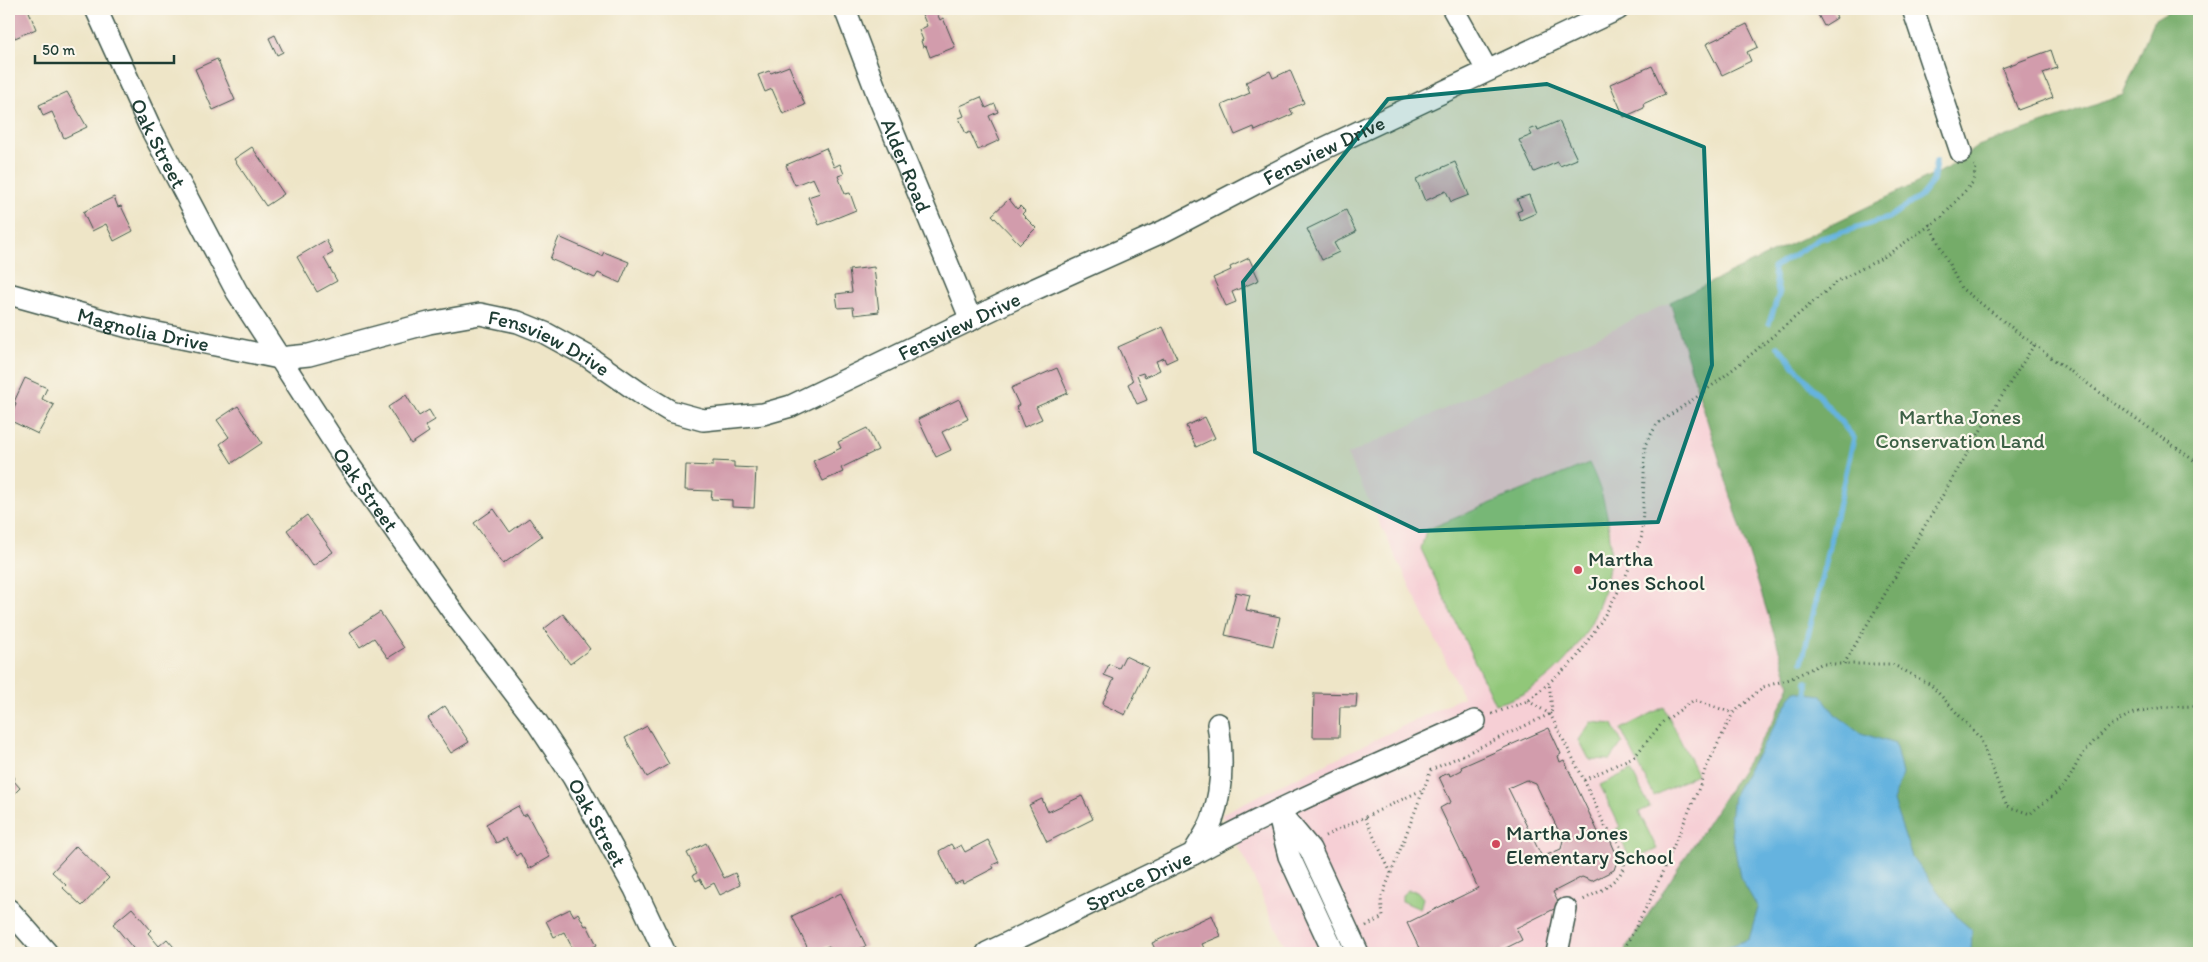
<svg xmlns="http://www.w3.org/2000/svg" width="2208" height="962" font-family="Itim,sans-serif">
<rect width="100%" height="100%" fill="#fbf7ec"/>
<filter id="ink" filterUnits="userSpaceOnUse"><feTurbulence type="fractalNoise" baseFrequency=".02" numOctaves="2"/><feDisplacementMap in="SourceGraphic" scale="10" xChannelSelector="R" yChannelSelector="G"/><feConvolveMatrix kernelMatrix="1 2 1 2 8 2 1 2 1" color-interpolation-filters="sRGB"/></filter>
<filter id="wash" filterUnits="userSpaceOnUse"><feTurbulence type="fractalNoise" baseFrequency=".0096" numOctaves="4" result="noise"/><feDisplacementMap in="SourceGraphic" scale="20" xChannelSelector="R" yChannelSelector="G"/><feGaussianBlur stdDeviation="1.12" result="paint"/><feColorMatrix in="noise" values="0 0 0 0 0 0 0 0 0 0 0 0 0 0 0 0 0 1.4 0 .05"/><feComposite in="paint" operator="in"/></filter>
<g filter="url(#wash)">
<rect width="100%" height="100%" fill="#eee5c7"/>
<polygon fill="#f6cfd5" points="1670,302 1790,685 1773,722 1623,953 1288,953 1247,864 1221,814 1463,697 1347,455"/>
<g fill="#91c779" stroke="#588256">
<path d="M1589,463c12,24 20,51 21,78 4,67 -47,148 -115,163l-74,-155 5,-19z"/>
<polygon points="1664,707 1697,774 1654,796 1621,729"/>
<polygon points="1591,722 1613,724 1622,743 1610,760 1589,759 1579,740"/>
<polygon points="1631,770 1650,807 1639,812 1657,849 1631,861 1616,829 1620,827 1600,785"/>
<polygon points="1408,890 1417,891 1423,898 1420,909 1402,901 1402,895"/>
</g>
<polygon fill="#74ac69" stroke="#4a744e" points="2172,9 2199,9 2199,953 1623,953 1773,722 1790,685 1670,302 1948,168 1978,146 2123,95 2155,19"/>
<polygon fill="#65b3df" stroke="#42788a" points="1795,691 1821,695 1835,714 1861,733 1895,744 1902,774 1893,801 1912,857 1958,918 1972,930 1971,953 1712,953 1749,939 1758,908 1740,877 1730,821 1733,796"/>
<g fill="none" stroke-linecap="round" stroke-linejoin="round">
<g stroke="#65b3df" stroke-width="5.5">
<polyline points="1769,323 1779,294 1773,268 1819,239 1888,218 1920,197 1933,181 1936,161"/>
<polyline points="1778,346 1854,438 1802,662"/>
<polyline points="1807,682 1807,699"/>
</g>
</g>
<g id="blocks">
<g fill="#d29cac" fill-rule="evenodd">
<polygon points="9,9 28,9 36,29 15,38 9,24"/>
<polygon points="920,9 935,9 940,20 943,18 955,47 930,57 926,46 923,47 921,41 923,40 919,30 927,26"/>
<polygon points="1815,9 1832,9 1837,18 1824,26"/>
<polygon points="1747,24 1758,47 1747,52 1751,61 1722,75 1706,44"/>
<polygon points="275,35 283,52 277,55 269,38"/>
<polygon points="2051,50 2057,68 2043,73 2053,97 2018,110 2002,68"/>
<polygon points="217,59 235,100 213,110 195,69"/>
<polygon points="789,66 805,105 783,114 772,89 765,92 758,75 769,71 771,73"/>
<polygon points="1652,66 1665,94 1643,104 1644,108 1624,117 1610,84"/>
<polygon points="1290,70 1304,103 1290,109 1293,114 1255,131 1254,127 1235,135 1222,105 1250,93 1246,82 1270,71 1273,78"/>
<polygon points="67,92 87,127 64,138 52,112 43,116 39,105"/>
<polygon points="981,97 986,108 995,104 998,112 989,116 1000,140 978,150 970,132 966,134 959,118 964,116 960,106"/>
<polygon points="1559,121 1577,159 1560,166 1558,162 1534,172 1519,140 1532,135 1529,130 1537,127 1538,130"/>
<polygon points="252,147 284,194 266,206 234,159"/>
<polygon points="826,148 834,167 840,164 844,174 838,176 845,194 850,193 856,210 819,225 808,197 820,193 813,178 795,185 786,165"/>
<polygon points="1455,162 1469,195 1451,202 1446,191 1425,201 1416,179"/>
<polygon points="1529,195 1536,213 1520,220 1517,212 1522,210 1517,199"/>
<polygon points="114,197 118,207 121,206 133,231 114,241 106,224 92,231 83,212"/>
<polygon points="1009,199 1017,209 1020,206 1025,211 1022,214 1036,228 1020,244 992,215"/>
<polygon points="1346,210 1356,232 1334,243 1339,252 1322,260 1307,229"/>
<polygon points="559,237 602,256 604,252 629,262 620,283 598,273 595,278 550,259"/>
<polygon points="326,240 333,253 324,258 337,281 317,292 297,257"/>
<polygon points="1249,258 1259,280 1232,292 1236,302 1226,306 1213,278 1231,270 1230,267"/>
<polygon points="874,267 879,312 854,315 853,307 838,308 836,294 852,292 849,270"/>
<polygon points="1163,327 1177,358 1166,363 1164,358 1156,361 1160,370 1145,377 1143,373 1137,375 1147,400 1137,404 1128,384 1133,381 1118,347"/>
<polygon points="1057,368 1068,393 1036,407 1042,419 1024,427 1016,407 1019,405 1011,388"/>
<polygon points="25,378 47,388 42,399 54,405 38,434 9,420 16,403 14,402"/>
<polygon points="406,395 419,416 429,410 435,420 425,426 429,432 411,444 388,407"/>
<polygon points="959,399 968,419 942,432 951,450 936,457 918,419"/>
<polygon points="238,406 262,443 232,463 220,444 229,437 217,420"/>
<polygon points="1205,417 1215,438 1196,447 1186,426"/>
<polygon points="867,428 878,450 841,468 843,472 823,481 813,461 841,448 838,442"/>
<polygon points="713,461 734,462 734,467 756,468 754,508 732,507 732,500 711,499 712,491 685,490 686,465 713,466"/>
<polygon points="494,509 510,532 529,518 542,536 503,564 474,523"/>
<polygon points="307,515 333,552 313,566 287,530"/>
<polygon points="1236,592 1250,595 1246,610 1280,617 1273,646 1225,635"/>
<polygon points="380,612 404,648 388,658 374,638 360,647 350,632"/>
<polygon points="563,614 590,649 570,664 544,629"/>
<polygon points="1125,656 1148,667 1125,715 1102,704 1114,679 1104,675 1109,664 1119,668"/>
<polygon points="1314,693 1357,694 1356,707 1340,707 1339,737 1313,737"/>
<polygon points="445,706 469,742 451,753 428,718"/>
<polygon points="647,726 669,764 647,777 625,738"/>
<path d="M1549,728l12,26 -3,2 2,6 4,-2 34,72 10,3 10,23 -4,12 -22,11 -10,-4 -29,15 7,14 -44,22 6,12 -20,10 1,3h-95l11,-5 -12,-25 71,-35 -38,-80 11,-6 -12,-25 10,-4 1,3 12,-6 -1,-3zM1526,780l10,4 27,56 -2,9 -19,8 -34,-69z"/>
<polygon points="9,771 15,778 13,780 20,788 11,797 9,796"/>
<polygon points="1082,796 1093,819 1047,842 1029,805 1042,799 1048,812"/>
<polygon points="518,806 523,816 527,814 550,857 529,869 520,853 516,856 506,838 496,843 486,824"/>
<polygon points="988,840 999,862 992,865 994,868 963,884 962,881 955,884 939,851 951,844 954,849 961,845 965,852"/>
<polygon points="706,843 724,878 735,873 740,885 720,895 714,883 705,888 700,879 696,881 693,875 697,873 687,853"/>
<polygon points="76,846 109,878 82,906 63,888 66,885 52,872"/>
<polygon points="841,893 866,946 850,953 832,953 829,946 810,953 792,916"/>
<polygon points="132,908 151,930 148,933 159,946 167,939 179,953 137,953 113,924"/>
<polygon points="570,909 574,916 578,913 585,926 587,925 597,945 582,953 575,953 564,932 554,937 546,921"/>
<polygon points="1212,915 1221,936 1202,944 1204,948 1192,953 1157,953 1152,943"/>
</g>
</g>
</g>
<g filter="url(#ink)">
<use href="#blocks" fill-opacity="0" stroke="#3e564a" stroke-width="1"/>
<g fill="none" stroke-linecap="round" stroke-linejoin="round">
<defs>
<g id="minor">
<path id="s1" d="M96,9l53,116 88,167 110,170 109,154 80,105 37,56 62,112 30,64"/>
<path id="s2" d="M845,9l32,84 94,227"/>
<polyline points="1453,9 1487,70"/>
<polyline points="1913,9 1961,152"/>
<path id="s3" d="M9,294l119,33 151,31 30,-3 120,-32 51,-9 38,8 27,11 42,23 53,37 30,18 33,9 60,-6 28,-8 233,-112 140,-63 144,-75 310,-147"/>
<polyline points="1278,811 1310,849 1358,953"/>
<polyline points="1279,816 1289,856 1334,953"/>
<path d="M1193,854c91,-50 188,-90 282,-133"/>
<polyline points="9,910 47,953"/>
<path id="s4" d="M987,953l206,-99c6,-11 15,-23 19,-34 11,-31 11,-63 6,-96"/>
<polyline points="1557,953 1566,909"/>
</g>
</defs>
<use href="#minor" stroke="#3e564a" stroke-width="24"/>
<g stroke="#3e564a" stroke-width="3" stroke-dasharray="1 4" stroke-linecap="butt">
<polyline points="1929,224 1961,288 2034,345 2199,464"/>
<path d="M2034,345l-49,78 -141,241h48l39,21 49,53 27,68 23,8c11,-10 26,-19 35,-30 7,-8 10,-19 16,-27 37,-48 61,-50 118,-51"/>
<polyline points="1528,701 1550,714 1584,780 1605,826 1615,836 1625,856 1624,868 1619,876 1604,889 1583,900"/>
<polyline points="1492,714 1528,701 1575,660 1603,618 1623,583 1642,536 1645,445 1657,424 1704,392 1742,362 1838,281 1884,257 1942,217 1973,182 1976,167 1974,165"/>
<polyline points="1584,780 1635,756 1663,722 1694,700 1733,713 1763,687 1790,679 1821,664 1844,664"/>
<polyline points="1365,818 1391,873"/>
<polyline points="1325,836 1422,790"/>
<polyline points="1366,926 1383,917 1381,899 1431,770 1550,714 1552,710 1549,682"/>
<polyline points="1622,953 1651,898 1699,788 1705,770 1733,713"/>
</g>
<use href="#minor" stroke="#fff" stroke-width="21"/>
</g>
</g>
<path fill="#0f766e" fill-opacity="0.2" stroke="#0f766e" stroke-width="4" stroke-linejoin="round" d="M1547,84l157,63 8,218 -54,157 -239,9 -164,-79 -12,-170 145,-183z"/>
<g fill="#d1495b" stroke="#fbf7ec" stroke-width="2">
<circle cx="1578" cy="570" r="5"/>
<circle cx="1496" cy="844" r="5"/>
</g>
<g text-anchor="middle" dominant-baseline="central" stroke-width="4.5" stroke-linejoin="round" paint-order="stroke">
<g font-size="21" fill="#1f3d34" stroke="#fbf7ec">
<text stroke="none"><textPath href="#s1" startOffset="148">Oak Street</textPath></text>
<text stroke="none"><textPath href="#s3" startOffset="1414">Fensview Drive</textPath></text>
<text stroke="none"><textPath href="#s2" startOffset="168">Alder Road</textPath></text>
<text stroke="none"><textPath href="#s3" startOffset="1009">Fensview Drive</textPath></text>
<text stroke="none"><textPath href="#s3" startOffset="139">Magnolia Drive</textPath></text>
<text stroke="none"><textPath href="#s3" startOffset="559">Fensview Drive</textPath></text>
<text stroke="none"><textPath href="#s1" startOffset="552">Oak Street</textPath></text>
<text stroke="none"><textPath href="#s1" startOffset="958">Oak Street</textPath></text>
<text stroke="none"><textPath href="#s4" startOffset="168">Spruce Drive</textPath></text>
</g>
<g font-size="21" fill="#3c6045" stroke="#fbf7ec">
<text x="1960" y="416">Martha Jones<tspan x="1960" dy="24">Conservation Land</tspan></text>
</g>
<g font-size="21" fill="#1f3d34" stroke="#fbf7ec" text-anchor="start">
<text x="1588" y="558">Martha<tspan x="1588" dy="24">Jones School</tspan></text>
<text x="1506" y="832">Martha Jones<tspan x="1506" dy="24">Elementary School</tspan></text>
</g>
</g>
<rect width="2208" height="962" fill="none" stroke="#fbf7ec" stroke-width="30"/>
<path d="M35 55v8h139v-8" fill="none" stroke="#1f3d34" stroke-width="2.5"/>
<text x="42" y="55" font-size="15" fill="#1f3d34" stroke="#fbf7ec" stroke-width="4" paint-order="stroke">50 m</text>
</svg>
